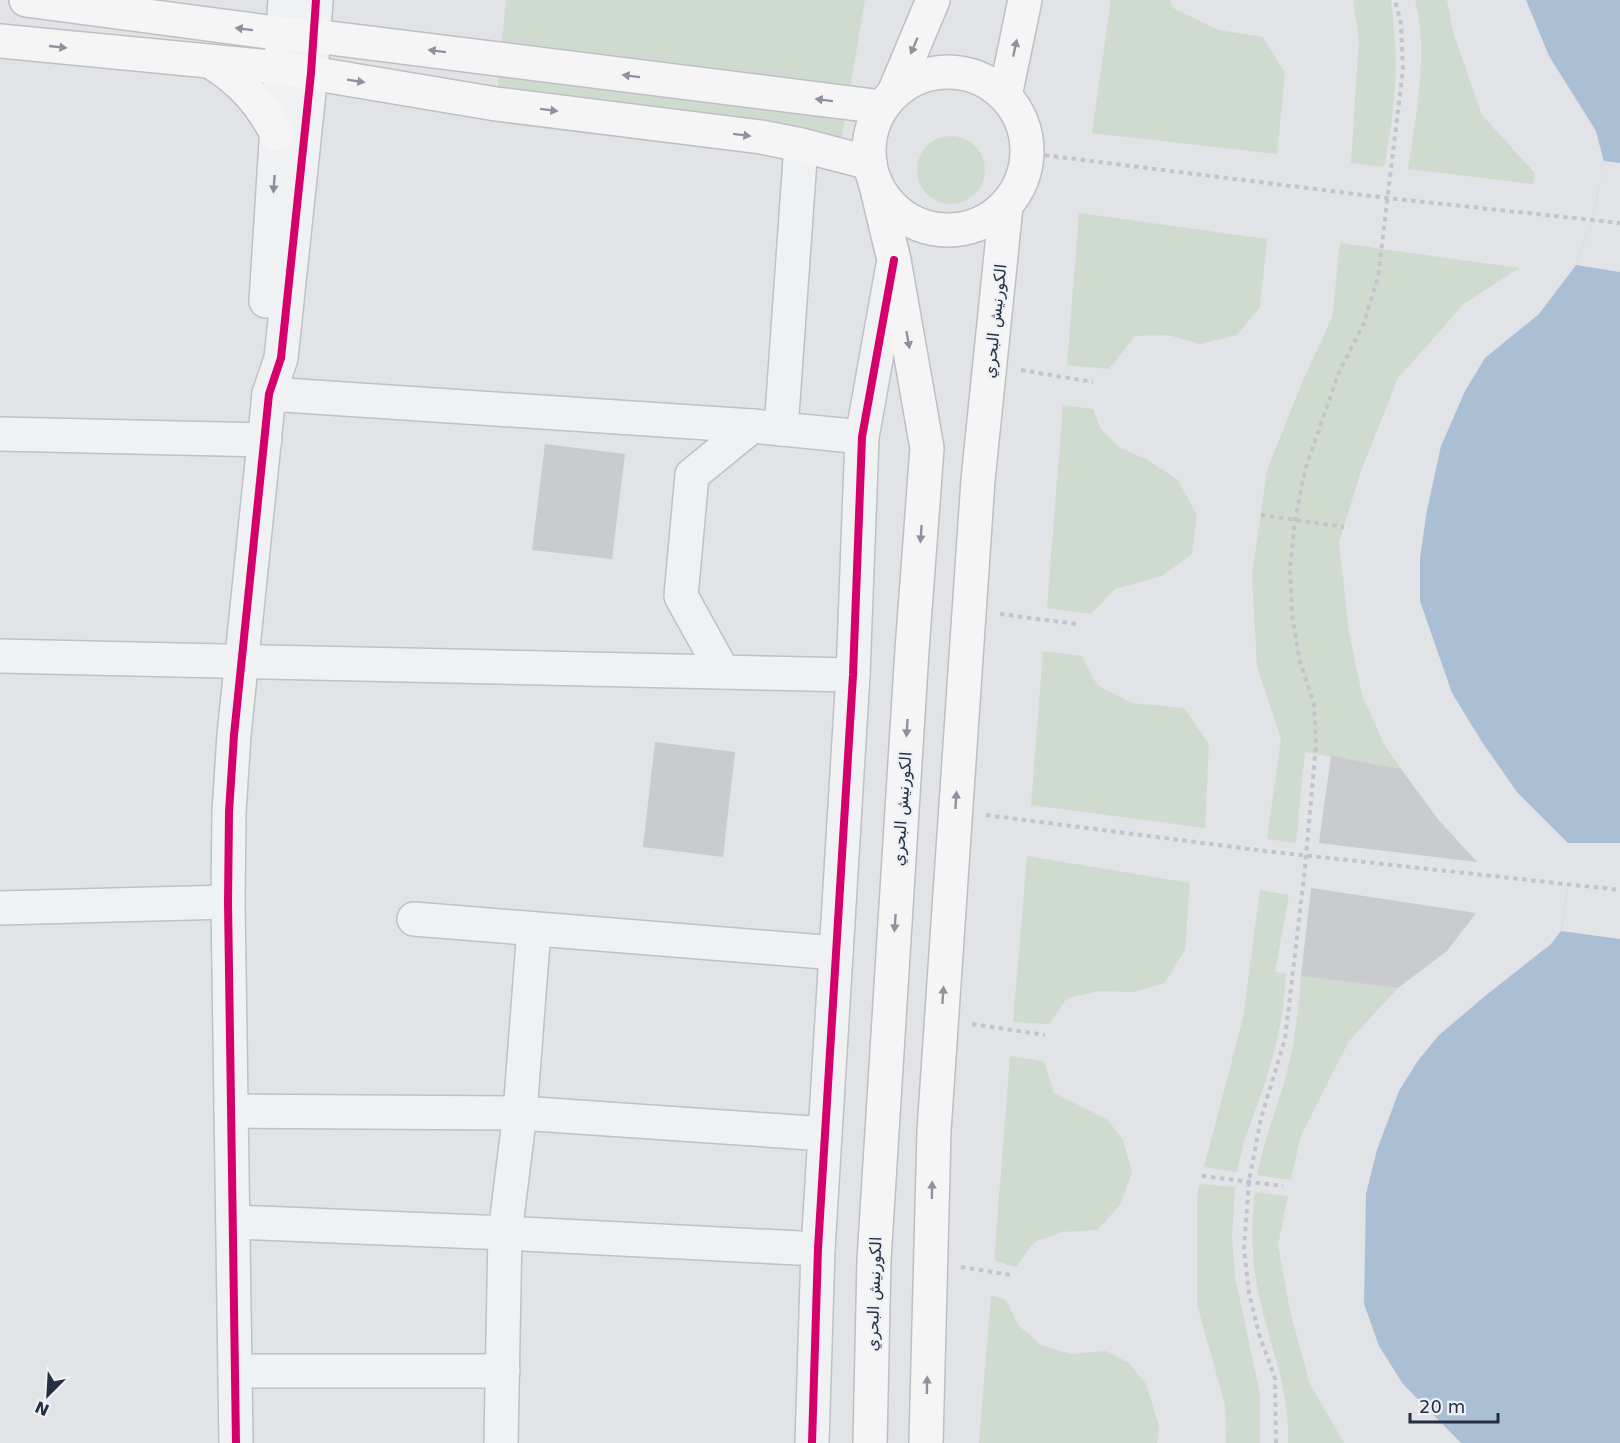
<svg xmlns="http://www.w3.org/2000/svg" width="1620" height="1443" font-family="'DejaVu Sans','Noto Sans Arabic',sans-serif">
<rect width="100%" height="100%" fill="#e1e3e6"/>
<g fill="#d0dbd0">
<polygon points="506,0 865,0 839,154 496,104"/>
<polygon points="1111,0 1170,0 1173,8 1218,30 1263,37 1285,73 1277,154 1092,133"/>
<path d="M1353,0h38c8,61 5,107 -7,167l-33,-4 8,-124z"/>
<path d="M1415,0h32l7,35 28,80 53,58 -2,11 -125,-15c8,-55 21,-114 7,-169z"/>
<circle cx="951" cy="170" r="34"/>
<polygon points="1079,213 1267,239 1260,307 1237,335 1200,344 1168,335 1135,336 1109,369 1067,365"/>
<polygon points="1340,243 1519,268 1464,304 1398,378 1361,471 1339,542 1349,632 1362,695 1385,746 1401,769 1305,752 1296,843 1267,839 1281,739 1257,666 1252,575 1267,470 1303,380 1332,318"/>
<polygon points="1063,405 1093,409 1101,429 1120,448 1146,459 1178,480 1197,515 1192,554 1162,576 1115,589 1091,614 1047,608"/>
<polygon points="1043,651 1082,656 1097,685 1132,703 1184,708 1209,744 1205,828 1031,805"/>
<polygon points="1027,856 1190,883 1185,950 1165,983 1133,992 1101,991 1067,998 1049,1024 1013,1022"/>
<polygon points="1260,890 1289,895 1275,972 1286,974 1283,1010 1276,1045 1266,1080 1244,1142 1237,1172 1204,1167 1243,1018"/>
<path d="M1301,976l97,12 -49,53 -48,94 -10,45 -34,-5c6,-31 17,-59 26,-89 11,-36 15,-73 18,-110z"/>
<polygon points="1010,1056 1044,1061 1054,1093 1107,1119 1123,1140 1132,1172 1120,1205 1097,1230 1062,1232 1034,1242 1016,1267 994,1261"/>
<polygon points="1200,1184 1235,1187 1232,1238 1235,1276 1260,1395 1260,1443 1226,1443 1225,1404 1197,1305 1197,1196"/>
<path d="M1255,1192l33,4 -10,49 12,66 20,73 34,59h-56c2,-47 -14,-87 -25,-131 -11,-39 -13,-81 -8,-120z"/>
<polygon points="991,1295 1006,1300 1018,1325 1041,1345 1070,1354 1106,1351 1129,1363 1146,1384 1159,1426 1157,1443 979,1443"/>
</g>
<polygon fill="#abbfd4" points="1526,0 1620,0 1620,1443 1461,1443 1403,1384 1379,1346 1364,1304 1366,1194 1377,1150 1399,1091 1417,1062 1438,1036 1485,996 1551,944 1561,931 1568,886 1568,843 1517,792 1482,742 1452,693 1420,601 1420,558 1427,510 1441,446 1465,391 1485,358 1539,314 1576,265 1592,221 1604,162 1596,131 1549,56"/>
<g fill="#e1e3e6">
<polygon points="1604,161 1620,163 1620,272 1576,265 1592,221"/>
<polygon points="1568,843 1620,843 1620,939 1561,931 1568,886"/>
</g>
<g fill="#c9cbce">
<polygon points="545,444 625,454 612,559 532,550"/>
<polygon points="655,742 735,752 723,857 643,847"/>
<polygon points="1331,756 1401,769 1437,818 1477,862 1319,843"/>
<polygon points="1311,888 1476,913 1447,951 1398,988 1301,976"/>
</g>
<g fill="none" stroke-linecap="round" stroke-linejoin="round">
<defs>
<g id="minor">
<polyline points="266,301 285,0"/>
<polyline points="269,394 752,426 862,437"/>
<polyline points="781,429 801,145"/>
<polyline points="0,434 265,440"/>
<polyline points="0,656 853,675"/>
<polyline points="723,672 681,596 692,475 752,426"/>
<polyline points="0,908 228,902"/>
<polyline points="414,919 836,953"/>
<polyline points="231,1111 520,1113 825,1134"/>
<polyline points="233,1222 505,1233 818,1249"/>
<polyline points="235,1371 503,1371"/>
<polyline points="236,1443 228,902 229,812 234,735 269,394 281,358 311,73 316,0"/>
<polyline points="501,1443 505,1233 520,1113 534,929"/>
<polyline points="812,1443 818,1249 853,675 862,437 893,265"/>
</g>
<g id="major">
<polyline points="26,0 283,34 314,36 882,107"/>
<polyline points="0,41 281,68 496,104 761,137 801,145 870,163"/>
<path d="M211,62c30,18 50,41 66,72"/>
<circle cx="948" cy="151" r="79"/>
<polyline points="894,93 933,0"/>
<polyline points="1005,96 1025,0"/>
<polyline points="870,1443 874,1260 912,650 927,448 894,260 875,181"/>
<polyline points="926,1443 934,1131 978,480 1006,206"/>
</g>
</defs>
<use href="#minor" stroke="#bfc1c4" stroke-width="36"/>
<use href="#major" stroke="#bcc0c4" stroke-width="36"/>
<g stroke="#c2c4c9" stroke-width="4" stroke-dasharray="4.5 4.5" stroke-linecap="butt">
<polyline points="1027,153 1387,198 1620,223"/>
<polyline points="1021,370 1093,382"/>
<polyline points="1261,515 1344,527"/>
<polyline points="1000,614 1076,624"/>
<polyline points="986,815 1265,851 1620,890"/>
<polyline points="972,1024 1045,1035"/>
<polyline points="1202,1176 1283,1186"/>
<polyline points="961,1267 1011,1275"/>
<polyline points="1276,1443 1275,1378 1259,1334 1249,1293 1244,1249 1249,1181 1261,1118 1285,1039 1304,877 1316,746 1314,704 1300,662 1292,615 1290,569 1295,520 1305,470 1339,372 1364,323 1378,277 1403,69 1401,24 1395,0"/>
</g>
<use href="#minor" stroke="#f0f1f3" stroke-width="33"/>
<use href="#major" stroke="#f5f5f6" stroke-width="33"/>
<defs>
<g id="cycleway">
<polyline points="236,1443 228,902 229,812 234,735 269,394 281,358 311,73 316,0"/>
<polyline points="812,1443 818,1249 853,675 862,437 894,260"/>
</g>
</defs>
<use href="#cycleway" stroke="#edf1f6" stroke-width="11"/>
<use href="#cycleway" stroke="#d6006c" stroke-width="8"/>
</g>
<defs><path id="oneway-solid" d="M-6-.8H1V-3.2L6.5 0L1 3.2V.8H-6Z" transform="scale(1.5)"/></defs>
<g fill="#8d929c">
<use href="#oneway-solid" transform="translate(244 29) rotate(-173)"/>
<use href="#oneway-solid" transform="translate(914 46) rotate(113)"/>
<use href="#oneway-solid" transform="translate(58 47) rotate(6)"/>
<use href="#oneway-solid" transform="translate(1015 48) rotate(-78)"/>
<use href="#oneway-solid" transform="translate(437 51) rotate(-173)"/>
<use href="#oneway-solid" transform="translate(631 76) rotate(-173)"/>
<use href="#oneway-solid" transform="translate(356 81) rotate(9)"/>
<use href="#oneway-solid" transform="translate(824 100) rotate(-173)"/>
<use href="#oneway-solid" transform="translate(549 110) rotate(7)"/>
<use href="#oneway-solid" transform="translate(742 135) rotate(7)"/>
<use href="#oneway-solid" transform="translate(908 340) rotate(80)"/>
<use href="#oneway-solid" transform="translate(921 534) rotate(94)"/>
<use href="#oneway-solid" transform="translate(907 728) rotate(94)"/>
<use href="#oneway-solid" transform="translate(956 800) rotate(-86)"/>
<use href="#oneway-solid" transform="translate(895 923) rotate(94)"/>
<use href="#oneway-solid" transform="translate(943 995) rotate(-86)"/>
<use href="#oneway-solid" transform="translate(932 1190) rotate(-89)"/>
<use href="#oneway-solid" transform="translate(927 1385) rotate(-89)"/>
</g>
<use fill="#8a909a" href="#oneway-solid" transform="translate(274 184) rotate(94)"/>
<g text-anchor="middle" dominant-baseline="central" stroke-width="4.5" stroke-linejoin="round" paint-order="stroke">
<g font-size="16" fill="#252f41" stroke="#edf1f6">
<text transform="translate(995 321) rotate(-84)">الكورنيش البحري</text>
<text transform="translate(902 809) rotate(-86)">الكورنيش البحري</text>
<text transform="translate(874 1294) rotate(-88)">الكورنيش البحري</text>
</g>
</g>
<g transform="translate(48 1395) rotate(204)" stroke="#edf1f6" stroke-width="4.5" paint-order="stroke">
<path d="M0-4.5L10 22L0 15L-10 22Z" fill="#252f41"/>
<text y="-9" font-size="16" font-weight="bold" text-anchor="middle" fill="#252f41">N</text>
</g>
<path d="M1410 1413v9h88v-9" fill="none" stroke="#252f41" stroke-width="3"/>
<text x="1419" y="1413" font-size="18" fill="#252f41" stroke="#edf1f6" stroke-width="4.5" paint-order="stroke">20 m</text>
</svg>
